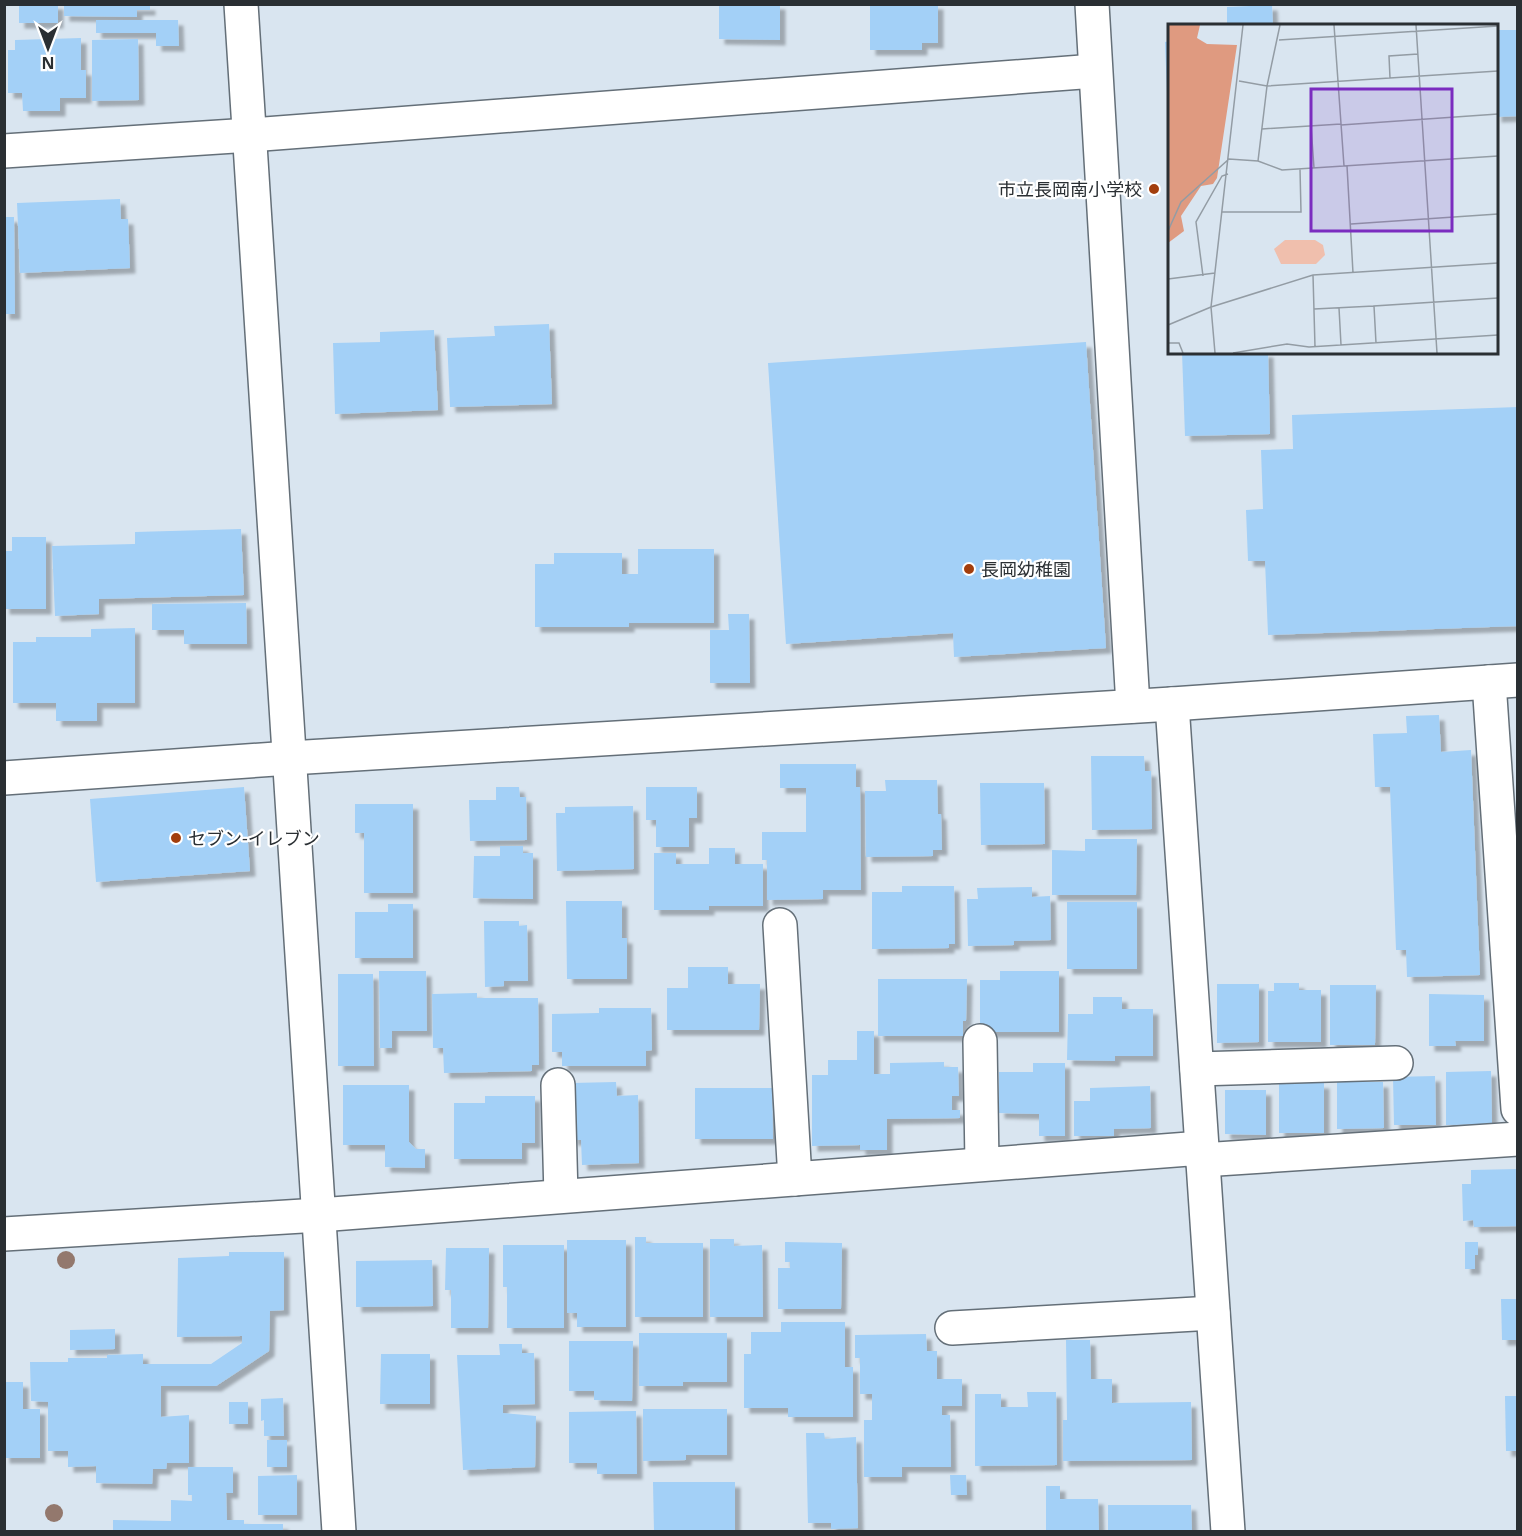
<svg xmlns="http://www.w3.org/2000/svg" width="1522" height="1536" font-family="'Open Sans','Noto Sans JP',sans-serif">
<defs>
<filter id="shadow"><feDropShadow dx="5.5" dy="5.5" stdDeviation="1.5" flood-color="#0004"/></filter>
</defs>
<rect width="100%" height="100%" fill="#d9e5f0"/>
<g fill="#a3d0f7" filter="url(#shadow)">
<rect x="19" y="4" width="39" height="19"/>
<polygon points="719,4 780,4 780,40 719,39"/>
<polygon points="870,4 938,4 938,43 922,43 922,50 870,50"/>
<polygon points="64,5 150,5 150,10 137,10 137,17 64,16"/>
<polygon points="1272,5 1273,26 1227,26 1227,7"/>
<polygon points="96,20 178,20 179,46 156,46 156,33 96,33"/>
<polygon points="1496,30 1518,30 1518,116 1496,117"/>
<polygon points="81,38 81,70 86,70 86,98 60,98 60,111 23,111 22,93 8,93 8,50 15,50 15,40"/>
<polygon points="138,39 139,100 92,101 92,40"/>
<polygon points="1170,41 1170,118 1168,119 1165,42"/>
<polygon points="120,199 121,219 128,219 130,268 20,273 17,203"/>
<polygon points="4,217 14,217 15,314 4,314"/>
<polygon points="549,324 552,404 450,407 447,338 495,336 494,326"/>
<polygon points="434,330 438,410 335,414 333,343 380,342 380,332"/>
<polygon points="1086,342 1106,648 954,657 953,633 786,644 768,363"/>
<polygon points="1182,352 1268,352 1270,434 1185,436"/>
<polygon points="1518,407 1518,626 1268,635 1265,561 1248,561 1246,510 1263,509 1261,450 1293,449 1292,415"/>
<polygon points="241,529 244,595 99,599 99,614 55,616 52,546 135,544 135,532"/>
<polygon points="12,537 46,537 46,609 4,609 4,551 12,551"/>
<polygon points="638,549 714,549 714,623 629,623 629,627 535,627 535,564 554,564 554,553 622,553 622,574 638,574"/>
<polygon points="246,603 247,644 184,644 184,630 152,630 152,604"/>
<polygon points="728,614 749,614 750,683 710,683 710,630 729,630"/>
<polygon points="135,628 135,703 97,703 97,721 56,721 56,703 13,703 13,642 36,642 36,637 91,637 91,629"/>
<polygon points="1439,715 1441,752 1471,750 1480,975 1407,977 1406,950 1396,950 1390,787 1375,787 1373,734 1407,733 1406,716"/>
<polygon points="1091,756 1144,756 1145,771 1151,771 1152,829 1092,830"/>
<polygon points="780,764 856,764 856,787 860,787 861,890 823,890 823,899 767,900 767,860 762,860 762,832 806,832 806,788 780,788"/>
<polygon points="885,780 937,780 938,814 941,814 942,850 933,850 933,856 866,857 865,791 886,791"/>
<polygon points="980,783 1044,783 1045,844 981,845"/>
<polygon points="244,787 250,871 96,882 90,799"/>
<polygon points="496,787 519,787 520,797 526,797 527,840 470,841 469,800 496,800"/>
<polygon points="646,787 697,787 697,818 689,818 689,847 656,847 656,820 646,820"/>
<polygon points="355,804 413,804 413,893 364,893 364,833 355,833"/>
<polygon points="633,806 634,869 557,871 556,813 565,813 565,807"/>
<polygon points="1085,839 1137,839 1136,895 1052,895 1052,850 1085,851"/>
<polygon points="500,846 523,846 523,853 533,853 533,899 473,898 474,856 500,856"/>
<polygon points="709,848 735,848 735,864 763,864 763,906 709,906 709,910 654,910 654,853 676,853 676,864 709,864"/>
<polygon points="902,886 954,886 955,944 949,944 949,948 872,949 872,892 902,892"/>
<polygon points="1032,887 1032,897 1050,896 1051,940 1014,941 1014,945 968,946 967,899 978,899 977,888"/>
<polygon points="566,901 622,901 622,938 627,938 627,979 567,979"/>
<rect x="1067" y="902" width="70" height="67"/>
<polygon points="388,904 413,904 413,958 355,958 355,912 388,912"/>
<polygon points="484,921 519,921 519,926 527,925 528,981 504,981 504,986 485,987"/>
<polygon points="688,967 728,967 728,984 760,984 759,1030 667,1030 667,988 688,988"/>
<polygon points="379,971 426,971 427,1031 392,1031 392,1048 380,1048"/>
<polygon points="1000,971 1059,971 1059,1032 980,1032 980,980 1000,980"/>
<polygon points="338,974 373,974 374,1066 338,1066"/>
<polygon points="878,979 967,979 966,1021 963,1021 963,1036 878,1036"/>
<polygon points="1274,983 1299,983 1299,990 1321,990 1321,1042 1268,1042 1268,991 1274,991"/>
<polygon points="1217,984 1259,984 1259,1042 1217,1043"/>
<polygon points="1330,985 1376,985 1375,1045 1330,1045"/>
<polygon points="477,993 477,998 538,998 539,1065 532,1065 532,1071 444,1073 443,1048 433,1048 432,994"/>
<polygon points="1429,994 1484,995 1484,1041 1455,1041 1456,1046 1429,1046"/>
<polygon points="1093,997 1122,997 1122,1009 1153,1009 1153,1056 1115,1056 1115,1061 1067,1060 1068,1014 1093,1014"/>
<polygon points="599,1008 651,1008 652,1050 646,1051 646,1066 562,1066 562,1052 552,1052 552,1014 599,1013"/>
<polygon points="857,1031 874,1031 874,1074 890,1074 890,1063 944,1062 944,1067 958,1067 959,1096 952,1096 952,1110 960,1110 960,1118 887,1119 887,1150 860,1150 860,1145 812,1146 812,1075 828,1075 828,1060 857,1060"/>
<polygon points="1033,1063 1065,1063 1065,1136 1039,1136 1039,1114 999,1113 999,1072 1033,1072"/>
<polygon points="1491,1071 1492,1124 1446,1125 1446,1072"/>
<polygon points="1435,1076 1436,1125 1394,1125 1393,1077"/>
<polygon points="616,1082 617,1096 638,1095 639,1163 582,1165 581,1140 572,1140 571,1083"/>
<polygon points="1337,1082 1383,1082 1384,1128 1337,1129"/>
<rect x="1279" y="1083" width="45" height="50"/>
<polygon points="343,1085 409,1085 409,1142 416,1149 425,1149 425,1168 385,1167 385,1145 343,1145"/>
<polygon points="1150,1086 1151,1128 1114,1129 1114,1136 1074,1136 1074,1101 1090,1101 1090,1088"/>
<polygon points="695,1088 772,1088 773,1139 695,1139"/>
<polygon points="1225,1090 1266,1090 1266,1135 1225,1134"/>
<polygon points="485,1096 535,1096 535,1143 522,1143 522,1159 454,1159 454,1103 485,1103"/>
<polygon points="1518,1169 1518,1226 1474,1227 1473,1220 1463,1221 1462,1184 1471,1184 1471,1170"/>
<polygon points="635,1237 646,1237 646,1243 703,1243 703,1317 635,1317"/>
<polygon points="710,1239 734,1239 734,1246 762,1245 763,1317 710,1317"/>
<polygon points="567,1240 626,1240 626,1327 577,1327 577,1313 567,1313"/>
<polygon points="785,1242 842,1243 841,1309 778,1309 778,1268 790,1268 790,1262 785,1262"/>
<polygon points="1465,1242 1478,1242 1478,1255 1475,1255 1475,1269 1465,1269"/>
<polygon points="503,1245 564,1245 564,1328 507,1328 507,1287 503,1287"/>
<polygon points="446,1248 489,1248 488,1328 451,1328 451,1290 445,1290"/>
<polygon points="229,1252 284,1252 284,1310 270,1311 269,1351 216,1386 161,1386 161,1417 189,1415 189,1463 167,1463 166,1469 153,1469 152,1484 96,1483 96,1466 68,1467 68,1451 48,1451 48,1402 31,1401 30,1362 68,1362 68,1358 107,1358 107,1355 143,1354 143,1364 211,1364 242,1343 242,1336 177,1337 178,1258 229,1256"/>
<polygon points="432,1260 433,1306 356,1307 356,1261"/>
<polygon points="1501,1299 1518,1299 1518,1340 1502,1340"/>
<polygon points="781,1322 845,1322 845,1367 853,1367 853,1417 788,1417 788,1408 744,1408 744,1354 751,1354 751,1332 781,1332"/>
<polygon points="115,1329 115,1349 70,1350 70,1330"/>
<polygon points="639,1333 727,1333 727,1382 683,1382 683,1386 639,1386"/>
<polygon points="926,1334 927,1351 937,1351 937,1379 962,1379 962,1406 942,1406 942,1415 950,1415 951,1467 902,1467 902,1477 864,1477 864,1420 872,1420 872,1394 860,1394 860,1358 855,1358 855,1335"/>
<polygon points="1066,1340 1090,1340 1091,1379 1112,1379 1112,1403 1191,1402 1192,1460 1063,1461 1063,1420 1067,1420"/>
<polygon points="569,1341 633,1341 632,1401 594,1400 594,1391 569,1391"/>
<polygon points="499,1344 522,1344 522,1353 534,1353 535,1404 503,1405 503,1413 536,1416 535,1467 463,1470 457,1355 500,1355"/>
<polygon points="381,1354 430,1354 430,1404 380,1404"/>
<polygon points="4,1382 23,1382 23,1409 40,1409 40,1458 4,1458"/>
<polygon points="1027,1392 1056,1392 1057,1465 975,1466 975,1394 1001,1394 1001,1407 1028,1407"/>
<polygon points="1505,1396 1518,1396 1518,1451 1506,1451"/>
<polygon points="283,1398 284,1436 264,1436 264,1420 261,1421 261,1399"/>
<rect x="229" y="1402" width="19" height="22"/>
<polygon points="643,1409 727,1409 727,1455 686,1455 686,1460 643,1461"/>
<polygon points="636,1411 637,1474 597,1474 597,1463 569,1463 569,1412"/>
<polygon points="806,1433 824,1433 825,1439 856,1437 858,1528 831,1529 831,1523 808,1523"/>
<rect x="267" y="1440" width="20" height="27"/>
<polygon points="188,1467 233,1467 233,1493 226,1493 227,1520 244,1520 244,1524 283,1524 283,1532 113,1532 113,1520 171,1521 171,1500 192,1501 192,1495 188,1495"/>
<polygon points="297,1475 297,1515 258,1515 258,1476"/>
<polygon points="950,1475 966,1475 967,1495 951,1495"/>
<polygon points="653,1482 735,1482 735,1532 654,1532"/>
<polygon points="1046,1486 1060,1486 1060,1499 1098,1499 1099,1532 1046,1532"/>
<polygon points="1108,1505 1191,1505 1192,1532 1108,1532"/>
</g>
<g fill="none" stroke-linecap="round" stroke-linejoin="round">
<defs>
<g id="minor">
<polyline points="241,4 339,1532"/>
<polyline points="1092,4 1133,706"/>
<polyline points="4,151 250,135 1095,71"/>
<polyline points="1489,682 1518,1109"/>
<polyline points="1172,704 1228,1532"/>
<polyline points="4,778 290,758 1172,704 1518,680"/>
<polyline points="780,925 795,1179"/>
<polyline points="980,1041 982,1164"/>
<polyline points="1197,1069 1396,1063"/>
<polyline points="558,1085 561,1196"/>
<polyline points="1202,1160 1518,1139"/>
<polyline points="4,1234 319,1215 1202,1148"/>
<polyline points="952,1328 1213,1313"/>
</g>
</defs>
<use href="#minor" stroke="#646f78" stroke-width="36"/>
<use href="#minor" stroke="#fff" stroke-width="33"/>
</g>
<g fill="#93786d">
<circle cx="66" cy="1260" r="9"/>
<circle cx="54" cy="1513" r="9"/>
</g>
<g fill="#a33e0d" stroke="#fff" stroke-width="2">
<circle cx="1154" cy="189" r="6"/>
<circle cx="969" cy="569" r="6"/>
<circle cx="176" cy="838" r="6"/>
</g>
<g text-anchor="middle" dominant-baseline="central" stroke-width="4.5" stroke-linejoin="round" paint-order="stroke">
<g font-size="18" fill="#2a2f33" stroke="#fff" text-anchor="start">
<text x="1142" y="189" text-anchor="end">市立長岡南小学校</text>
<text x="981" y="569">長岡幼稚園</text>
<text x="188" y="838">セブン-イレブン</text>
</g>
</g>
<g transform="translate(1168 24)">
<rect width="330" height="330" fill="#d9e5f0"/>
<path d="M117,216h30l8,5 2,10 -9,9h-35l-7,-15z" fill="#f0bfad"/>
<path d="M0,1h32l-3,13 10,6 30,1 -20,133 -4,6 -12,2 -20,30 3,15 -16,12z" fill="#df9a80"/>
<path fill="none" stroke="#939ca4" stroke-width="1.5" d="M166,1l10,141M248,1l21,328M111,16l219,-14M222,54l-1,-22 29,-2M71,57l28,5 231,-15M173,101l157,-11M143,102l3,42M94,105l79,-5M90,137l9,-75 13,-61M179,142l6,107M54,188h79l-1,-43M183,200l147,-10M0,207l13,-29 48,-43 29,2 24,9 216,-14M145,251l2,72M35,252l-7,-54 26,-46 6,-2M0,255l47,-6M43,283l102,-32 185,-12M171,284l2,37M146,285l60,-3M0,301l43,-18M0,319h11l4,10M208,319l-2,-37 124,-8M47,329l-4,-46 32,-282M65,329l54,-9 22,3 189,-12"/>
<path fill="#7b2cbf" fill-opacity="0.15" stroke="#7b2cbf" stroke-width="3" d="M143,65h141v142h-141z"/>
<rect width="330" height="330" fill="none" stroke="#2a2f33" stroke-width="3"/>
</g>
<rect width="1522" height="1536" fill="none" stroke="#2a2f33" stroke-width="12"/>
<g transform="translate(48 48) rotate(180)" stroke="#ffffff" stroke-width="4.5" paint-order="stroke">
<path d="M0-4.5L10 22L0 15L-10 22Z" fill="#2a2f33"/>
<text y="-9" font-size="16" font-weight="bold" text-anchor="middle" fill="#2a2f33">N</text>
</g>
</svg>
